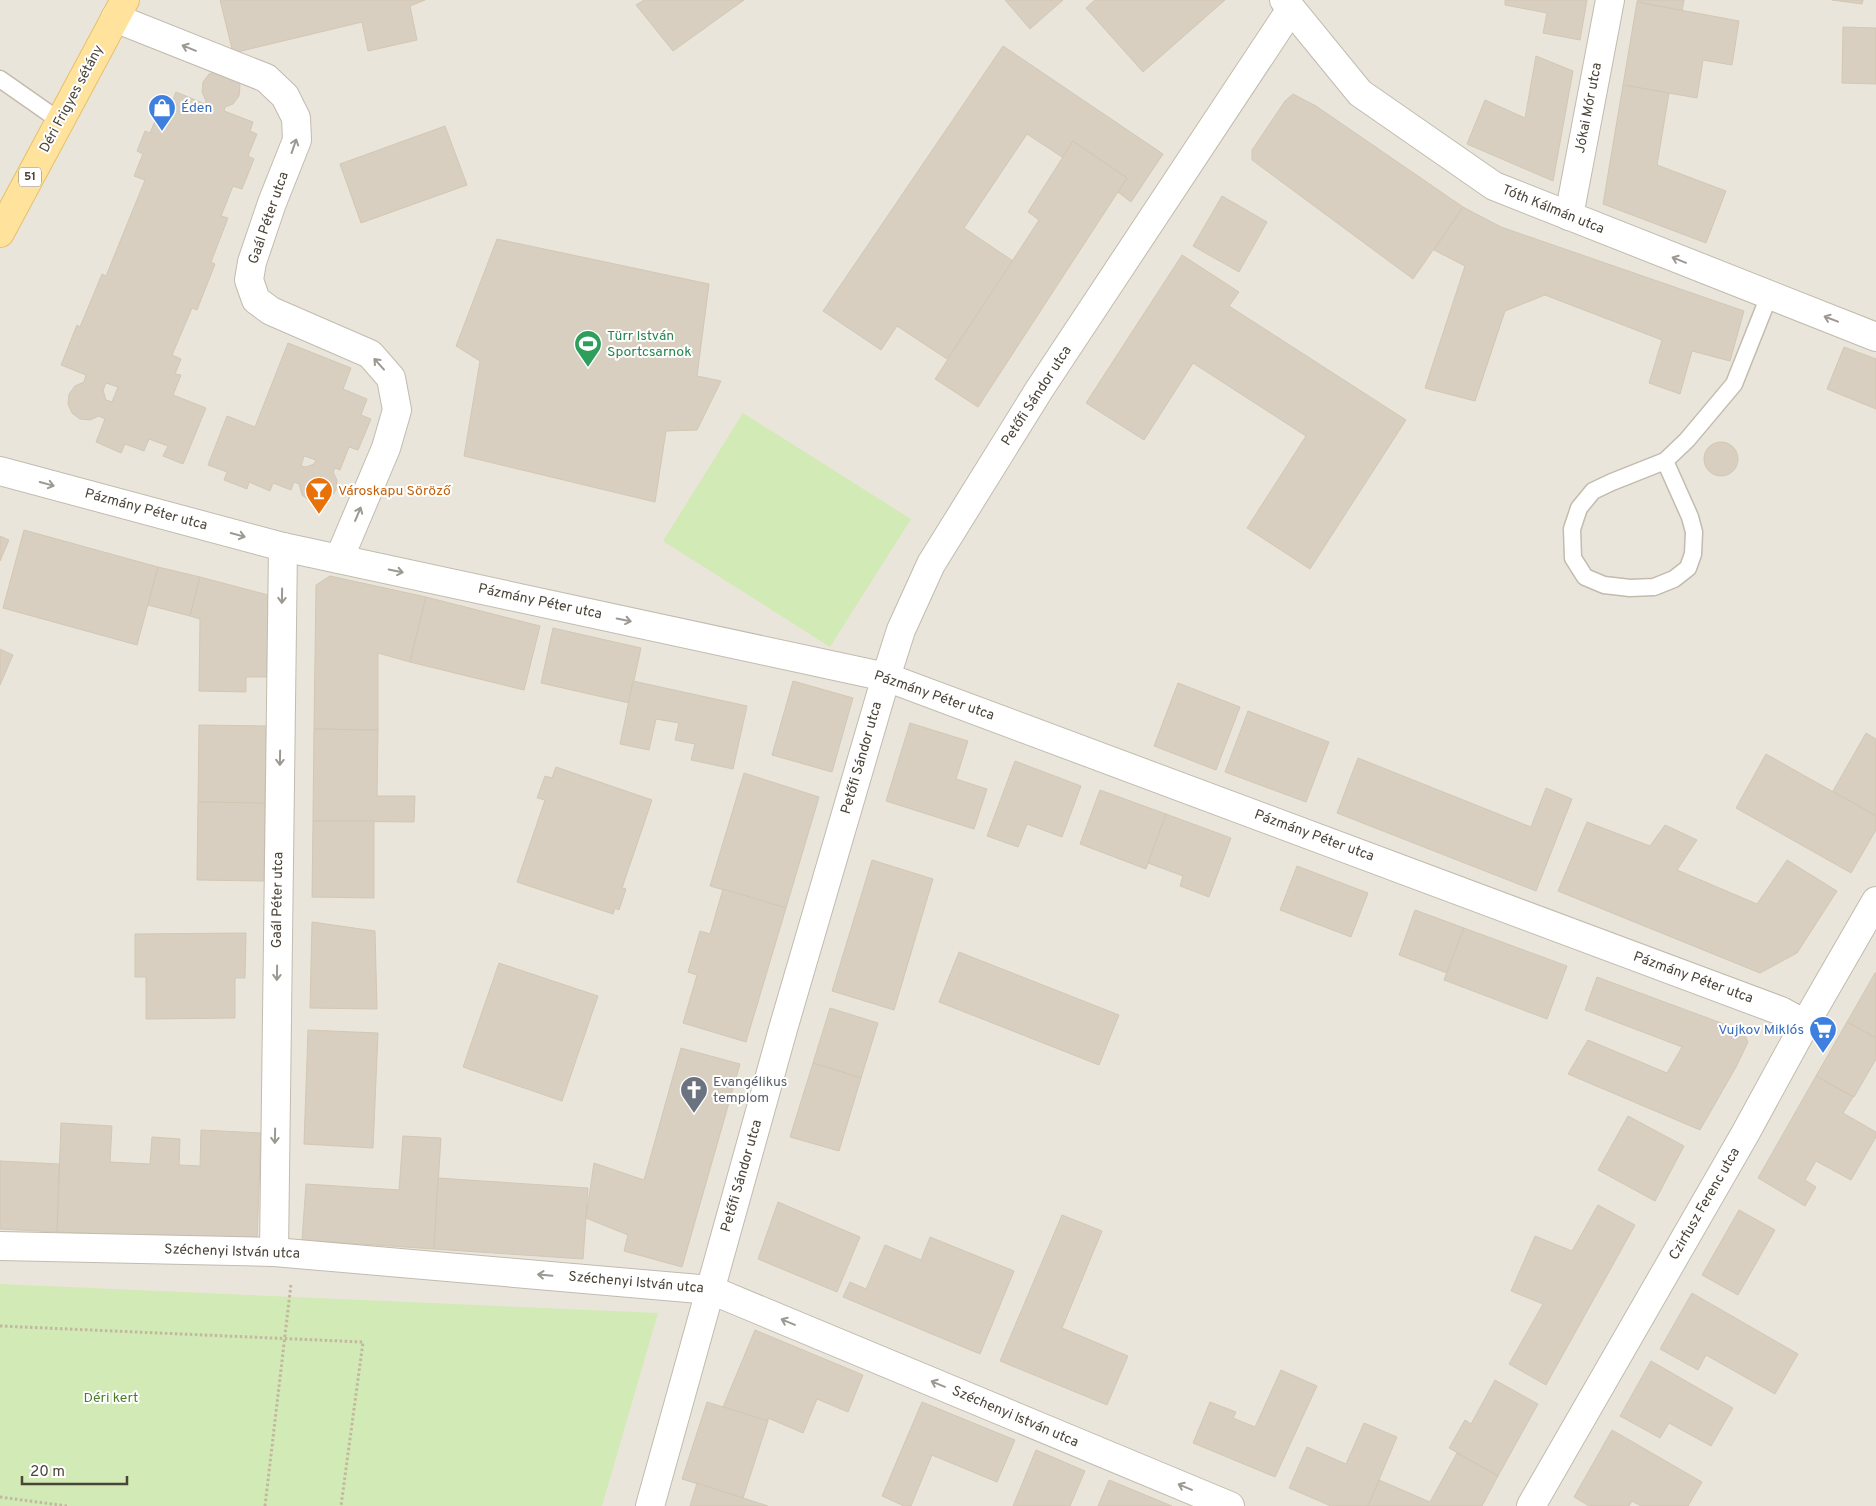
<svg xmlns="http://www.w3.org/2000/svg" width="1876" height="1506" font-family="Overpass,sans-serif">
<rect width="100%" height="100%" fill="#f6f3ec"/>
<rect fill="#eae5da" x="0" y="0" width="1876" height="1506"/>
<g fill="#d2eab5">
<polygon points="743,413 911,519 830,647 663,541"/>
<polygon points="0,1284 658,1313 602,1506 0,1506"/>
</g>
<g fill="#d8cfc1" stroke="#d3c7b4" fill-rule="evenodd">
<polygon points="220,0 425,0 410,6 417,40 368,51 362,22 233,53"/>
<polygon points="644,0 744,0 673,51 636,5"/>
<polygon points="1005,0 1063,0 1030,29"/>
<polygon points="1095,0 1225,0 1143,72 1086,8"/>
<polygon points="1505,0 1587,0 1580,40 1543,33 1547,13 1505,5"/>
<polygon points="1638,0 1684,0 1682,11 1637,2"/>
<polygon points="1832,0 1863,0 1862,4"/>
<polygon points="1637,2 1739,21 1732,65 1703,60 1697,98 1623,85"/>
<polygon points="1843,27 1876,28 1876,84 1842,83"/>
<polygon points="1003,46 1163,154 1131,202 1118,192 1127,178 1073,141 1062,157 1027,134 964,228 1013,261 947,359 897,326 881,350 823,311"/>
<polygon points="1536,56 1573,71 1553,181 1467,144 1485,100 1525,118"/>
<path d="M219,70l17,7 4,9 -1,10 -6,8 -8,3 -1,4 29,11 -3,9 7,3 -9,22 6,3 -12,30 -9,-3 -12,30 7,2 -17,44 4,2 -18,46 -5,-2 -20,47 9,4 -6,15 6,1 -8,20 33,13 -23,56 -20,-8 5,-10 -19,-7 -5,12 -19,-7 -4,9 -25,-11 9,-23 -6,-3 -9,4 -10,-1 -8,-6 -4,-9 1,-10 6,-8 9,-4 2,-7 -25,-10 16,-40 3,2 22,-53 4,2 39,-96 -11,-4 9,-22 -6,-3 8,-20 5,2 9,-22 8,4 9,-23 29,12 1,-3 -4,-9 1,-10 6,-8zM106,383l12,4 -6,15 -6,-2 -3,-10z"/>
<polygon points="1623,85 1669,93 1657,165 1726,191 1706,243 1603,204"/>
<polygon points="1293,94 1316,106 1463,207 1413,279 1252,160 1252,150 1285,101"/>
<polygon points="445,126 467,185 361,223 340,164"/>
<polygon points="1073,141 1127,178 978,407 935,379 1039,220 1028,212"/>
<polygon points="1222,196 1267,222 1239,272 1193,246"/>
<polygon points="1463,207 1501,227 1744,311 1730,361 1692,351 1680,394 1649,383 1662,340 1545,295 1505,311 1475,401 1425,388 1465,266 1434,250"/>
<polygon points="497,239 709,284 697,376 721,381 697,430 666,431 655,502 464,456 480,361 456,346"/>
<polygon points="1182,255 1239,292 1229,306 1406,420 1310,569 1247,528 1306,436 1193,363 1144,440 1086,403"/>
<path d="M288,343l63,25 -8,21 24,10 -6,16 10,4 -13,31 -9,-3 -9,23 -5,-2 -2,4 4,8 -1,10 -6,8 -10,4 -10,-1 -8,-6 -3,-11 -5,-2 -3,8 -18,-7 -3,8 -21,-9 -2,7 -23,-9 3,-8 -19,-7 19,-49 28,11zM304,456l12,4 -2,4 -8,3 -5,-1z"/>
<polygon points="1844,347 1876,359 1876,409 1827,389"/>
<circle cx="1721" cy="459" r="17"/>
<polygon points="24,530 158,567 137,645 3,608"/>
<polygon points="0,536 9,540 0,561"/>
<polygon points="158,567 200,577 190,616 148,605"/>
<polygon points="330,576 426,597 410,662 378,653 378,730 314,729 316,585"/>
<polygon points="200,577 268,595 267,677 246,677 246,692 199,691 200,619 190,616"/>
<polygon points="426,597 540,626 524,690 410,662"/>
<polygon points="553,628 641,648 629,703 541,683"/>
<polygon points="0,649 13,655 0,685"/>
<polygon points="633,681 747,706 733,769 691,760 695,744 675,740 679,723 656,719 649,750 620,744"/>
<polygon points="793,681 853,698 832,772 772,755"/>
<polygon points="1178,683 1240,707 1216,770 1154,746"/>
<polygon points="1248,711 1329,742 1306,802 1225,772"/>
<polygon points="910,723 968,741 956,779 987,789 974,829 886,801"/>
<polygon points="199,725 266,726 265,803 198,802"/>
<polygon points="314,729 378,730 377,796 415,796 414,822 313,821"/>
<polygon points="1866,733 1876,739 1876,816 1833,791"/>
<polygon points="1766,754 1876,816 1876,830 1851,873 1736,808"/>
<polygon points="1358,758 1531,827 1546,788 1572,799 1536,891 1337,813"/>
<polygon points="1015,761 1081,786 1062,837 1027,824 1018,847 987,836"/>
<polygon points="556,767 652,800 622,888 626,889 619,910 615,908 613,914 517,882 545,800 537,798 545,776 552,778"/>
<polygon points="744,773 819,797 786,908 710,886"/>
<polygon points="1100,790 1166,814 1146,869 1080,844"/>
<polygon points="198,802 265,803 264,881 197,880"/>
<polygon points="1166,814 1231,838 1209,897 1180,886 1183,876 1148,863"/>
<polygon points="313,821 374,821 374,898 312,897"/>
<polygon points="1587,822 1650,846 1665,825 1697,840 1677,870 1757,904 1787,860 1837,891 1797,953 1760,973 1558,891"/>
<polygon points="872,860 933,879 894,1010 832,991"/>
<polygon points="1297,866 1368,893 1351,937 1280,910"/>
<polygon points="723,889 786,908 746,1042 683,1023 697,975 688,972 700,931 710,934"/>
<polygon points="1415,910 1464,928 1447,973 1399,955"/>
<polygon points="312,922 375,931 377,1009 310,1008"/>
<polygon points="1464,928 1567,966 1547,1019 1444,980"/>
<polygon points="246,933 245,978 235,978 235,1018 146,1019 146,977 135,977 135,934"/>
<polygon points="959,952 1119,1015 1099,1065 939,1002"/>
<polygon points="499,963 598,996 562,1101 463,1067"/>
<polygon points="1875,973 1876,973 1876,1038 1847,1022"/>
<polygon points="1597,977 1743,1031 1748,1042 1736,1067 1700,1130 1568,1074 1588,1040 1667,1073 1682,1047 1585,1010"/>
<polygon points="830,1008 878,1023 861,1078 813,1063"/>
<polygon points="1847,1022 1876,1038 1876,1059 1854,1097 1816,1076"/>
<polygon points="308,1030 378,1033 373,1148 304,1144"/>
<polygon points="681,1048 740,1064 682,1267 624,1251 628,1235 586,1218 594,1163 644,1180"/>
<polygon points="813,1063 861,1078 839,1151 790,1137"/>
<polygon points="1816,1076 1853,1097 1843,1113 1876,1132 1876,1137 1851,1180 1816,1161 1805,1180 1816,1187 1805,1206 1758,1178"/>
<polygon points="1628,1116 1684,1146 1655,1201 1598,1170"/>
<polygon points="61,1123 112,1126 110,1162 150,1164 152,1137 180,1139 179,1165 200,1166 201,1130 261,1133 257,1240 57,1232"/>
<polygon points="403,1136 441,1138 434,1249 302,1240 306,1184 399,1190"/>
<polygon points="0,1161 59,1164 57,1232 0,1229"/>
<polygon points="438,1178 588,1188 583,1259 434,1249"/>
<polygon points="778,1202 860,1237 837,1292 758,1259"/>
<polygon points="1598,1205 1635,1225 1546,1385 1509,1364 1543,1304 1511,1291 1535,1236 1572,1251"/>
<polygon points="1739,1210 1775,1230 1738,1295 1702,1275"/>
<polygon points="1062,1215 1102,1231 1062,1328 1128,1356 1107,1405 1000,1361"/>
<polygon points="930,1237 1014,1271 980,1354 843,1297 850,1282 866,1289 885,1245 921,1260"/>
<polygon points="1692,1293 1798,1354 1775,1394 1706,1355 1698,1370 1660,1349"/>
<polygon points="755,1330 863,1375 848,1412 817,1399 803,1433 768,1418 768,1421 723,1407"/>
<polygon points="1651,1361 1733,1408 1711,1446 1669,1423 1660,1438 1620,1416"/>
<polygon points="1281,1370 1317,1386 1275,1477 1193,1443 1210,1402 1236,1412 1233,1418 1255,1427"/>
<polygon points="1495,1380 1538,1404 1498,1476 1449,1448 1465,1420 1471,1424"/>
<polygon points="707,1402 768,1421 743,1498 682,1479"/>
<polygon points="922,1402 1015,1440 997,1482 932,1455 911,1506 904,1506 882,1496"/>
<polygon points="1364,1423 1397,1437 1368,1506 1331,1506 1289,1488 1307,1447 1346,1464"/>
<polygon points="1612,1430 1702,1482 1688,1506 1641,1506 1632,1501 1629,1506 1589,1506 1574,1497"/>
<polygon points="1036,1450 1085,1471 1070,1506 1013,1506"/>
<polygon points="1457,1453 1498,1476 1482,1506 1368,1506 1379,1480 1430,1502"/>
<polygon points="1109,1480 1172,1506 1098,1506"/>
<polygon points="697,1483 743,1498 768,1506 690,1506"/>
</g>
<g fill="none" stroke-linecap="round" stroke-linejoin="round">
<defs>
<g id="service">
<polyline points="0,79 60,121"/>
<polyline points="1665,461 1690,517 1694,532 1693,554 1688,568 1674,579 1654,587 1630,588 1604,585 1585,577 1573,558 1572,529 1579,508 1593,491 1612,482 1665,461 1687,440 1734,384 1769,296"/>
</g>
<g id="minor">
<polyline points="1284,0 1360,93 1494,186 1876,337"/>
<polyline points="115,18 266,78 285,96 296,118 297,140 272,203 252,262 249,280 256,300 271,311 370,354 391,378 397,410 386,448 339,559"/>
<polyline points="1569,216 1610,0"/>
<polyline points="0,471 283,547 886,677 1781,1011 1805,1024"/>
<polyline points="0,1246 274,1252 711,1290 1230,1506"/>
<polyline points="274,1252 283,547"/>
<polyline points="650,1506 783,1029 886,677 901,630 931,564 1039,390 1291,9"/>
<polyline points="1531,1506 1745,1134 1805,1024 1876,901"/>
</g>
<polyline id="primary" points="0,233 125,0"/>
</defs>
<use href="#service" stroke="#c2bbae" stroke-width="19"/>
<use href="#minor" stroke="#c2bbae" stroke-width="30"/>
<use href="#primary" stroke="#e6c16a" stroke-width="30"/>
<g stroke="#c4b79f" stroke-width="3" stroke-dasharray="2.5 2.5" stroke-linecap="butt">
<polyline points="0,1326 363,1342 341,1506"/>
<polyline points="0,1497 67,1506"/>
<polyline points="265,1506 291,1284"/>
</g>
<use href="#service" stroke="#fff" stroke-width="16"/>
<use href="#minor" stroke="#fff" stroke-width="28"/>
<use href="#primary" stroke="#ffe39c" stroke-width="28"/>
</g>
<defs><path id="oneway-shaft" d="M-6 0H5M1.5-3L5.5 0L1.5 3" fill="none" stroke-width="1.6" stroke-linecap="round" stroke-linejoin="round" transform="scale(1.25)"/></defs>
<g stroke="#9c9892">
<use href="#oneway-shaft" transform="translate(189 48) rotate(-158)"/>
<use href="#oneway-shaft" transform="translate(294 146) rotate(-71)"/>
<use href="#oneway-shaft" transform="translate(1679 260) rotate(-158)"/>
<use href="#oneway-shaft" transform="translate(1831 319) rotate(-159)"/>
<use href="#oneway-shaft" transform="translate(379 364) rotate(-132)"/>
<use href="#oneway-shaft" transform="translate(47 484) rotate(15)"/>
<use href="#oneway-shaft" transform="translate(358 514) rotate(-67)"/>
<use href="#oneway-shaft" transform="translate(238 535) rotate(15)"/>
<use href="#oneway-shaft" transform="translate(396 571) rotate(12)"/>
<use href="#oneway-shaft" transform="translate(282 596) rotate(91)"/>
<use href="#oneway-shaft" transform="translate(624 620) rotate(12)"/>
<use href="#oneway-shaft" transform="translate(280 758) rotate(91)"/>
<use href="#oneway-shaft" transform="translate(277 973) rotate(91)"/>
<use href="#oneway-shaft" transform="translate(275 1136) rotate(91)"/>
<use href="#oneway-shaft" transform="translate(545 1275) rotate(-175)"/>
<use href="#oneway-shaft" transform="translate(788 1322) rotate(-157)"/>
<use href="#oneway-shaft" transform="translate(938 1384) rotate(-157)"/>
<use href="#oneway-shaft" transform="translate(1185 1487) rotate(-157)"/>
</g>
<defs>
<symbol id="shop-pin" viewBox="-11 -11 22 30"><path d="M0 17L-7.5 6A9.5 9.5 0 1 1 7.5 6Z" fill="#3f7fe0" stroke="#fff"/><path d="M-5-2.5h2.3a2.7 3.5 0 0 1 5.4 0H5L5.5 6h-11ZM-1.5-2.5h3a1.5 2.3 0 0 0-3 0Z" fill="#fff"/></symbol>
<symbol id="stadium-pin" viewBox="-11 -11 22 30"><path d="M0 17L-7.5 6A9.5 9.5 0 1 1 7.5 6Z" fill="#2e9e5b" stroke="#fff"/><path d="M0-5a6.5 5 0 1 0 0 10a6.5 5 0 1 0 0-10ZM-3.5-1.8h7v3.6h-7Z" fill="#fff"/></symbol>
<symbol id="bar-pin" viewBox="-11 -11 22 30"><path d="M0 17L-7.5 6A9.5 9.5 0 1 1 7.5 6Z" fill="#e8710a" stroke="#fff"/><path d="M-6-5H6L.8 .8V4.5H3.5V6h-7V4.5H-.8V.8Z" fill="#fff"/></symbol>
<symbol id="supermarket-pin" viewBox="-11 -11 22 30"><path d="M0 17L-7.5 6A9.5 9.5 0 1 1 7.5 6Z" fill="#3f7fe0" stroke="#fff"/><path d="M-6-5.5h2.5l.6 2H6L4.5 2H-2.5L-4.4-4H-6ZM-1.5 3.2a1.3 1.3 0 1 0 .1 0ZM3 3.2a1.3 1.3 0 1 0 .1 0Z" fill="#fff"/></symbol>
<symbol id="church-pin" viewBox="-11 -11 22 30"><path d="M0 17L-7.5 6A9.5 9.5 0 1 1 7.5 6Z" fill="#6b7280" stroke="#fff"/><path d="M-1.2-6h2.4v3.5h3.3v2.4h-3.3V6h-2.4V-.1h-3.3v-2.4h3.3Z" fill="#fff"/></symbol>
</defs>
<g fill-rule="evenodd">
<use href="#shop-pin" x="146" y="92" width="32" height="43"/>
<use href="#stadium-pin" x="572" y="328" width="32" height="43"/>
<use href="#bar-pin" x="303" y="475" width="32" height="43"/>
<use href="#supermarket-pin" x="1807" y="1014" width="32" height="43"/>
<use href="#church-pin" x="678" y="1074" width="32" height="43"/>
</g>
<g text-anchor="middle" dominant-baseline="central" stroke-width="4" stroke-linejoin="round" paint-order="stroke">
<rect fill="#fff" stroke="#817c74" stroke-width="1" x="19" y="167.5" width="22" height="19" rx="4"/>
<g font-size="12" font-weight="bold" fill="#4b4439">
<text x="30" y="177">51</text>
</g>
<g font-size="14" fill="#4b4439" stroke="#fff">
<text transform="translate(72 99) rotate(-62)">Déri Frigyes sétány</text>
<text transform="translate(1589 108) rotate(-79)">Jókai Mór utca</text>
<text transform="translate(1553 210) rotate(22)">Tóth Kálmán utca</text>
<text transform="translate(269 218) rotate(-71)">Gaál Péter utca</text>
<text transform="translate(1037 396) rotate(-57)">Petőfi Sándor utca</text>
<text transform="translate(146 510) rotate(15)">Pázmány Péter utca</text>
<text transform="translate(540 602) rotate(12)">Pázmány Péter utca</text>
<text transform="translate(934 696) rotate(19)">Pázmány Péter utca</text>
<text transform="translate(862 758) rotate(-74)">Petőfi Sándor utca</text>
<text transform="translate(1314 836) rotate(20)">Pázmány Péter utca</text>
<text transform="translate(278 900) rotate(-89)">Gaál Péter utca</text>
<text transform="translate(1693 978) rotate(20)">Pázmány Péter utca</text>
<text transform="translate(742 1176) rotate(-74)">Petőfi Sándor utca</text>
<text transform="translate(1705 1204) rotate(-60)">Czirfusz Ferenc utca</text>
<text transform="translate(232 1252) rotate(2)">Széchenyi István utca</text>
<text transform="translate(636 1283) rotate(5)">Széchenyi István utca</text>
<text transform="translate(1015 1417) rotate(23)">Széchenyi István utca</text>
</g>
<g font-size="14" fill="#366cbe" stroke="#fff" text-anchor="start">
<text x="181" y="108">Éden</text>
<text x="1804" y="1030" text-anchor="end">Vujkov Miklós</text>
</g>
<g font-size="14" fill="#27864d" stroke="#fff" text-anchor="start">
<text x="607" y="336">Türr István<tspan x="607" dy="16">Sportcsarnok</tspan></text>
</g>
<g font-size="14" fill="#c56008" stroke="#fff" text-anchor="start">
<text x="338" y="491">Városkapu Söröző</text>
</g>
<g font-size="14" fill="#5b616d" stroke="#fff" text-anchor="start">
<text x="713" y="1082">Evangélikus<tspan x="713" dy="16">templom</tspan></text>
</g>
<g font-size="14" fill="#4a7f2a" stroke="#fff">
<text x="111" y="1398">Déri kert</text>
</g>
</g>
<path d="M22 1476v8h105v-8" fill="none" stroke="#4b4439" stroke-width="2.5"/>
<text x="30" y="1476" font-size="15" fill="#4b4439" stroke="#ffffff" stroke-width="4" paint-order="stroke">20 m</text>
</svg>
